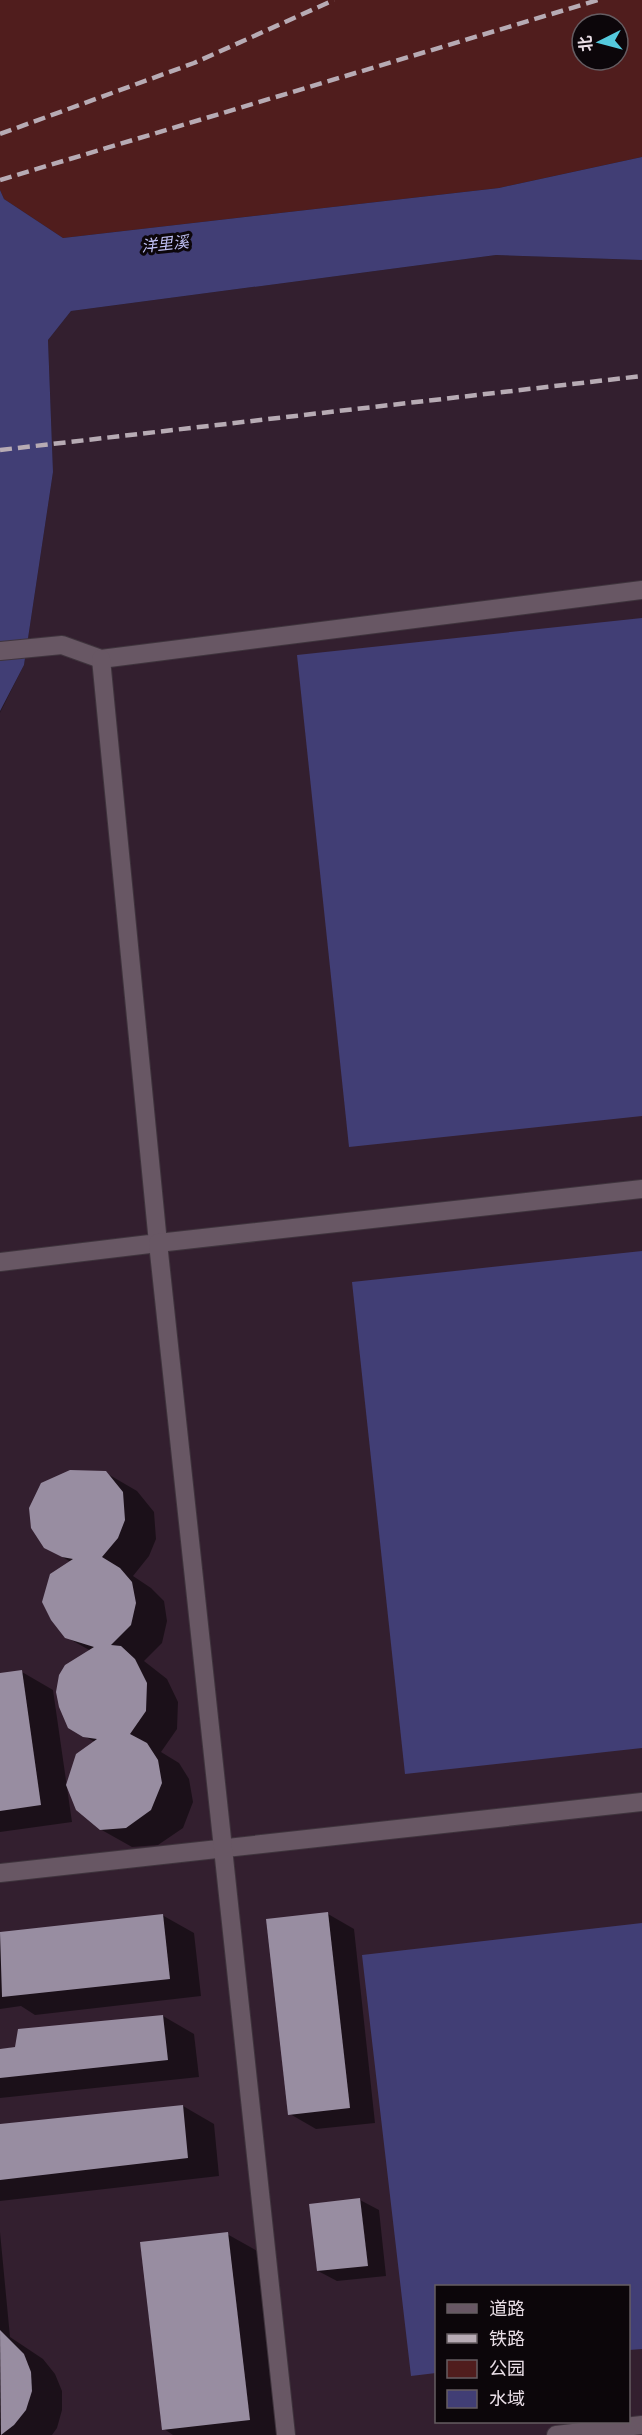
<svg xmlns="http://www.w3.org/2000/svg" width="642" height="2435" font-family="Montserrat,'Noto Sans SC',sans-serif">
<rect width="100%" height="100%" fill="#271824"/>
<path fill="#331f2f" fill-rule="evenodd" d="M496,255l146,5v2175h-642v-1722l24,-48 29,-193 -5,-132 23,-29zM436,2286h192v136h-192z"/>
<path fill="#501d1d" fill-rule="evenodd" d="M0,0h642v157l-143,31 -436,50 -59,-39 -4,-9zM582,24h36v36h-36z"/>
<g fill="#413e75">
<polygon points="642,157 642,260 496,255 71,311 48,340 53,472 24,665 0,711 0,190 4,199 63,238 499,188"/>
<polygon points="642,618 642,1116 349,1147 297,655"/>
<polygon points="642,1251 642,1748 405,1774 352,1282"/>
<polygon points="642,1923 642,2349 629,2350 628,2286 436,2286 436,2373 411,2376 362,1955"/>
</g>
<g fill="#0007">
<polygon points="106,1473 137,1491 154,1512 156,1539 149,1556 133,1576 151,1588 164,1601 167,1621 162,1643 144,1661 167,1679 178,1702 177,1729 161,1752 179,1763 189,1779 193,1802 183,1828 158,1845 132,1847 100,1829 95,1742 84,1736 91,1651 66,1637 71,1562 45,1547"/>
<polygon points="22,1672 53,1690 72,1822 0,1832 0,1675"/>
<polygon points="328,1914 354,1929 375,2123 316,2129 290,2114"/>
<polygon points="162,1915 194,1933 201,1996 35,2015 21,2006 0,2009 0,1933"/>
<polygon points="163,2016 194,2034 199,2077 0,2098 0,2050"/>
<polygon points="183,2106 214,2124 219,2176 0,2201 0,2125"/>
<polygon points="360,2200 379,2210 386,2276 337,2281 318,2271"/>
<polygon points="0,2232 10,2337 43,2359 55,2374 62,2391 62,2410 57,2428 52,2435 0,2435"/>
<polygon points="227,2234 259,2252 280,2435 173,2435 164,2429"/>
</g>
<g fill="#988da1">
<polygon points="70,1470 106,1471 123,1492 125,1520 118,1538 102,1557 120,1568 132,1582 136,1603 131,1625 111,1645 121,1646 135,1659 147,1683 146,1711 130,1734 147,1743 158,1760 162,1783 151,1810 126,1828 100,1830 76,1810 66,1785 76,1754 97,1739 83,1737 68,1728 59,1707 56,1692 59,1675 65,1665 94,1647 65,1638 51,1620 42,1602 50,1574 73,1559 62,1557 44,1548 31,1528 29,1508 41,1483"/>
<polygon points="22,1670 41,1805 0,1811 0,1673"/>
<polygon points="328,1912 350,2108 288,2115 266,1919"/>
<polygon points="163,1914 170,1979 2,1997 0,1932"/>
<polygon points="163,2015 168,2060 0,2078 0,2049 15,2047 18,2029"/>
<polygon points="183,2105 188,2158 0,2180 0,2124"/>
<polygon points="360,2198 368,2266 317,2271 309,2204"/>
<polygon points="228,2232 250,2420 162,2430 140,2242"/>
<polygon points="0,2330 24,2354 31,2372 32,2391 26,2410 14,2425 1,2435"/>
</g>
<g fill="none" stroke-linecap="round" stroke-linejoin="round">
<defs>
<g id="minor">
<polyline points="0,651 62,645 101,659 642,590"/>
<polyline points="0,1262 158,1243 101,659"/>
<polyline points="0,1873 642,1802"/>
<polyline points="286,2435 158,1243 642,1189"/>
<polyline points="556,2435 642,2425"/>
</g>
</defs>
<use href="#minor" stroke="#3f343d" stroke-width="20"/>
<use href="#minor" stroke="#685764" stroke-width="18"/>
<g stroke="#b7abb4" stroke-width="4.5" stroke-dasharray="12 6" stroke-linecap="butt">
<polyline points="0,134 194,63 334,0"/>
<polyline points="0,180 598,0"/>
<polyline points="0,450 642,376"/>
</g>
</g>
<g text-anchor="middle" dominant-baseline="central" stroke-width="6" stroke-linejoin="round" paint-order="stroke">
<g font-size="16" font-style="italic" fill="#bdbdf1" stroke="#0c060a">
<text transform="translate(165 244) rotate(-6)">洋里溪</text>
</g>
</g>
<rect x="435" y="2285" width="195" height="138" fill="#0c060a" stroke="#655d62" stroke-width="1.5"/>
<rect x="447" y="2304" width="30" height="9" fill="#685764" stroke="#655d62" stroke-width="1.5"/>
<text x="489" y="2315" font-size="18" fill="#eadfe7">道路</text>
<rect x="447" y="2334" width="30" height="9" fill="#b7abb4" stroke="#655d62" stroke-width="1.5"/>
<text x="489" y="2345" font-size="18" fill="#eadfe7">铁路</text>
<rect x="447" y="2360" width="30" height="18" fill="#501d1d" stroke="#655d62" stroke-width="1.5"/>
<text x="489" y="2375" font-size="18" fill="#eadfe7">公园</text>
<rect x="447" y="2390" width="30" height="18" fill="#413e75" stroke="#655d62" stroke-width="1.5"/>
<text x="489" y="2405" font-size="18" fill="#eadfe7">水域</text>
<g transform="translate(600 42) rotate(264)"><circle r="28" fill="#0c060a" stroke="#655d62" stroke-width="1.5"/>
<path d="M0-4.5L10 22L0 15L-10 22Z" fill="#55cade"/>
<text y="-9" font-size="16" font-weight="bold" text-anchor="middle" fill="#eadfe7">北</text>
</g>
</svg>
